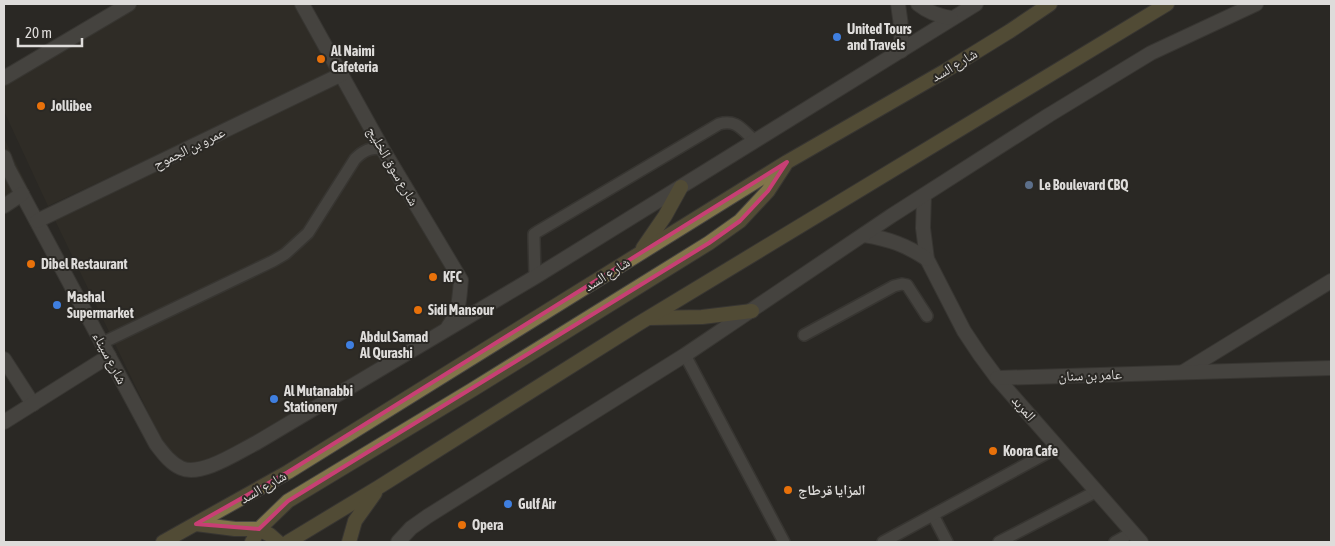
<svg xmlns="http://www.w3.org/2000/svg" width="1335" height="546" font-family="'Asap Condensed','Noto Naskh Arabic',sans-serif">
<rect width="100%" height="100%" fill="#2a2824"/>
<g fill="#363228">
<polygon points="140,4 304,4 342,68 48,206 4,111 4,86"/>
<polygon points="349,76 453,271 458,297 447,326 210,461 185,464 166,449 52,214"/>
<polygon points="4,138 30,192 4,207"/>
</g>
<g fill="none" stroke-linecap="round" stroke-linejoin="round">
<defs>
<g id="service">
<path d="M535,277l-1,-38v-5l3,-2 182,-108c18,-5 23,6 36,17"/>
<polyline points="804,335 894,286 902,284 907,285 927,316"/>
<path d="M102,343l171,-82 12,-7 23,-21 47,-74c9,-9 15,-11 27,-11"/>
<polyline points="685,355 784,542"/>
<polyline points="933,515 947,542"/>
<polyline points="883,542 1058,447"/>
<polyline points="999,542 1097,491"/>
<polyline points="1115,542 1133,532"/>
</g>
<g id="minor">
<path d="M302,4l80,144 79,132c-2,20 -1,30 -13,47"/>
<polyline points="4,78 129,4"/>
<path d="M4,157l4,11 148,276c7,9 14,19 25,24 20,9 57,-16 75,-25l279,-166 441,-273"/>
<polyline points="924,196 923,228 927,259 964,331 980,355 997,378 1141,542"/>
<polyline points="4,206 22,194"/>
<polyline points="37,221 342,74"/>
<path d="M864,235c25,4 42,10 63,24"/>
<polyline points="4,359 33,404"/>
<polyline points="1183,372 1331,281"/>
<polyline points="997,378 1331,368"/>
<polyline points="4,422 109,356"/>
<polyline points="398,542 411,528 428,516 685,355 891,216 1049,115 1151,53 1256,4"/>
</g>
<g id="tertiary">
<path d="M898,4c3,16 4,31 3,47"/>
<path d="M918,4c10,8 20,12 33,14"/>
</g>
<g id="secondary">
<polyline points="643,248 665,216 681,187"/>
<polyline points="649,318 702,317 752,311"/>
<polyline points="196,524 235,529 259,529 270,535 278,542"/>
<polyline points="163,542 288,472 787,162 945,71 1010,31 1050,4"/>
<polyline points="252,542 259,529 288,501 472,390 709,243 740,221 768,191 785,165"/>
<polyline points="288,542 379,487 638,324 1167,4"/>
<polyline points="349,542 355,521 375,493"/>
</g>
</defs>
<use href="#service" stroke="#484642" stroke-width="14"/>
<use href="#minor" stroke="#484642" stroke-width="16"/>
<use href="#tertiary" stroke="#484642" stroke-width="16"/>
<use href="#secondary" stroke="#484642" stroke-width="16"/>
<use href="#service" stroke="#66645f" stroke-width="11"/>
<use href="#minor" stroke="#66645f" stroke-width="14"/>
<use href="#tertiary" stroke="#66645f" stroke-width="14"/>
<use href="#secondary" stroke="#82754a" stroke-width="14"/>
</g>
<path d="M0 0H1335V546H0ZM787,162l-19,29 -28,30 -31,22 -421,258 -29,28 -63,-5 92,-52z" fill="#2a2824" fill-opacity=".55" fill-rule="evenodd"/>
<path fill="none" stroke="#c83f74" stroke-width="4" stroke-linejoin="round" d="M787,162l-19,29 -28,30 -31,22 -421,258 -29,28 -63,-5 92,-52z"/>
<g fill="#3f7fe0" stroke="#2a2824" stroke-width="2">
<circle cx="837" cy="37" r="5"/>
<circle cx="57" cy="305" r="5"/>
<circle cx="350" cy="345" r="5"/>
<circle cx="274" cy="399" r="5"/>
<circle cx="508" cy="504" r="5"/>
</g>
<g fill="#e8710a" stroke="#2a2824" stroke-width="2">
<circle cx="321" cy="59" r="5"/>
<circle cx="41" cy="106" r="5"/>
<circle cx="31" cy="264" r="5"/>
<circle cx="433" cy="277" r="5"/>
<circle cx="418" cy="310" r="5"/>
<circle cx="993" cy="451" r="5"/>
<circle cx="788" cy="490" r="5"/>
<circle cx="462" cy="525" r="5"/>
</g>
<circle fill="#5c6f8a" stroke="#2a2824" stroke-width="2" cx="1029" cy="185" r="5"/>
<g text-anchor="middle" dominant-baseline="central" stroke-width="4" stroke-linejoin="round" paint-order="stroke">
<g font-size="14" font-weight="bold" fill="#dedcda" stroke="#2a2824" text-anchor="start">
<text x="847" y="29">United Tours<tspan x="847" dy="16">and Travels</tspan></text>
<text x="331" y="51">Al Naimi<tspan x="331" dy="16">Cafeteria</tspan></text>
<text x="51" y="106">Jollibee</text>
<text x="1039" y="185">Le Boulevard CBQ</text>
<text x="41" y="264">Dibel Restaurant</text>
<text x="443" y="277">KFC</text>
<text x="67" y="297">Mashal<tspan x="67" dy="16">Supermarket</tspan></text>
<text x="428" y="310">Sidi Mansour</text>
<text x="360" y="337">Abdul Samad<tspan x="360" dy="16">Al Qurashi</tspan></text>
<text x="284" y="391">Al Mutanabbi<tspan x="284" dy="16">Stationery</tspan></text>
<text x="1003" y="451">Koora Cafe</text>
<text x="798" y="490">المزايا قرطاج</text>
<text x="518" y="504">Gulf Air</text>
<text x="472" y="525">Opera</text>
</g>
<g font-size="14" fill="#dedcda" stroke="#2a2824">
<text transform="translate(954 65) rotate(-31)">شارع السد</text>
<text transform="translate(189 148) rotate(-26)">عمرو بن الجموح</text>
<text transform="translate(393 166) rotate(60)">شارع سوق الخليج</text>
<text transform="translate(607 274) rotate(-32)">شارع السد</text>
<text transform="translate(110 358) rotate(62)">شارع سيناء</text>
<text transform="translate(1090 375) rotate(-2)">عامر بن سنان</text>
<text transform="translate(1024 408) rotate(49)">المربد</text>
<text transform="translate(263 487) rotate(-30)">شارع السد</text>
</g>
</g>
<rect width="1335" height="546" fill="none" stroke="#dedcda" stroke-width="10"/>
<path d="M18 38v8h64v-8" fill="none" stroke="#dedcda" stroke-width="2.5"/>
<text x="25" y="38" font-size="15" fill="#dedcda" stroke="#2a2824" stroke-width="4" paint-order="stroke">20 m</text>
</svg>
